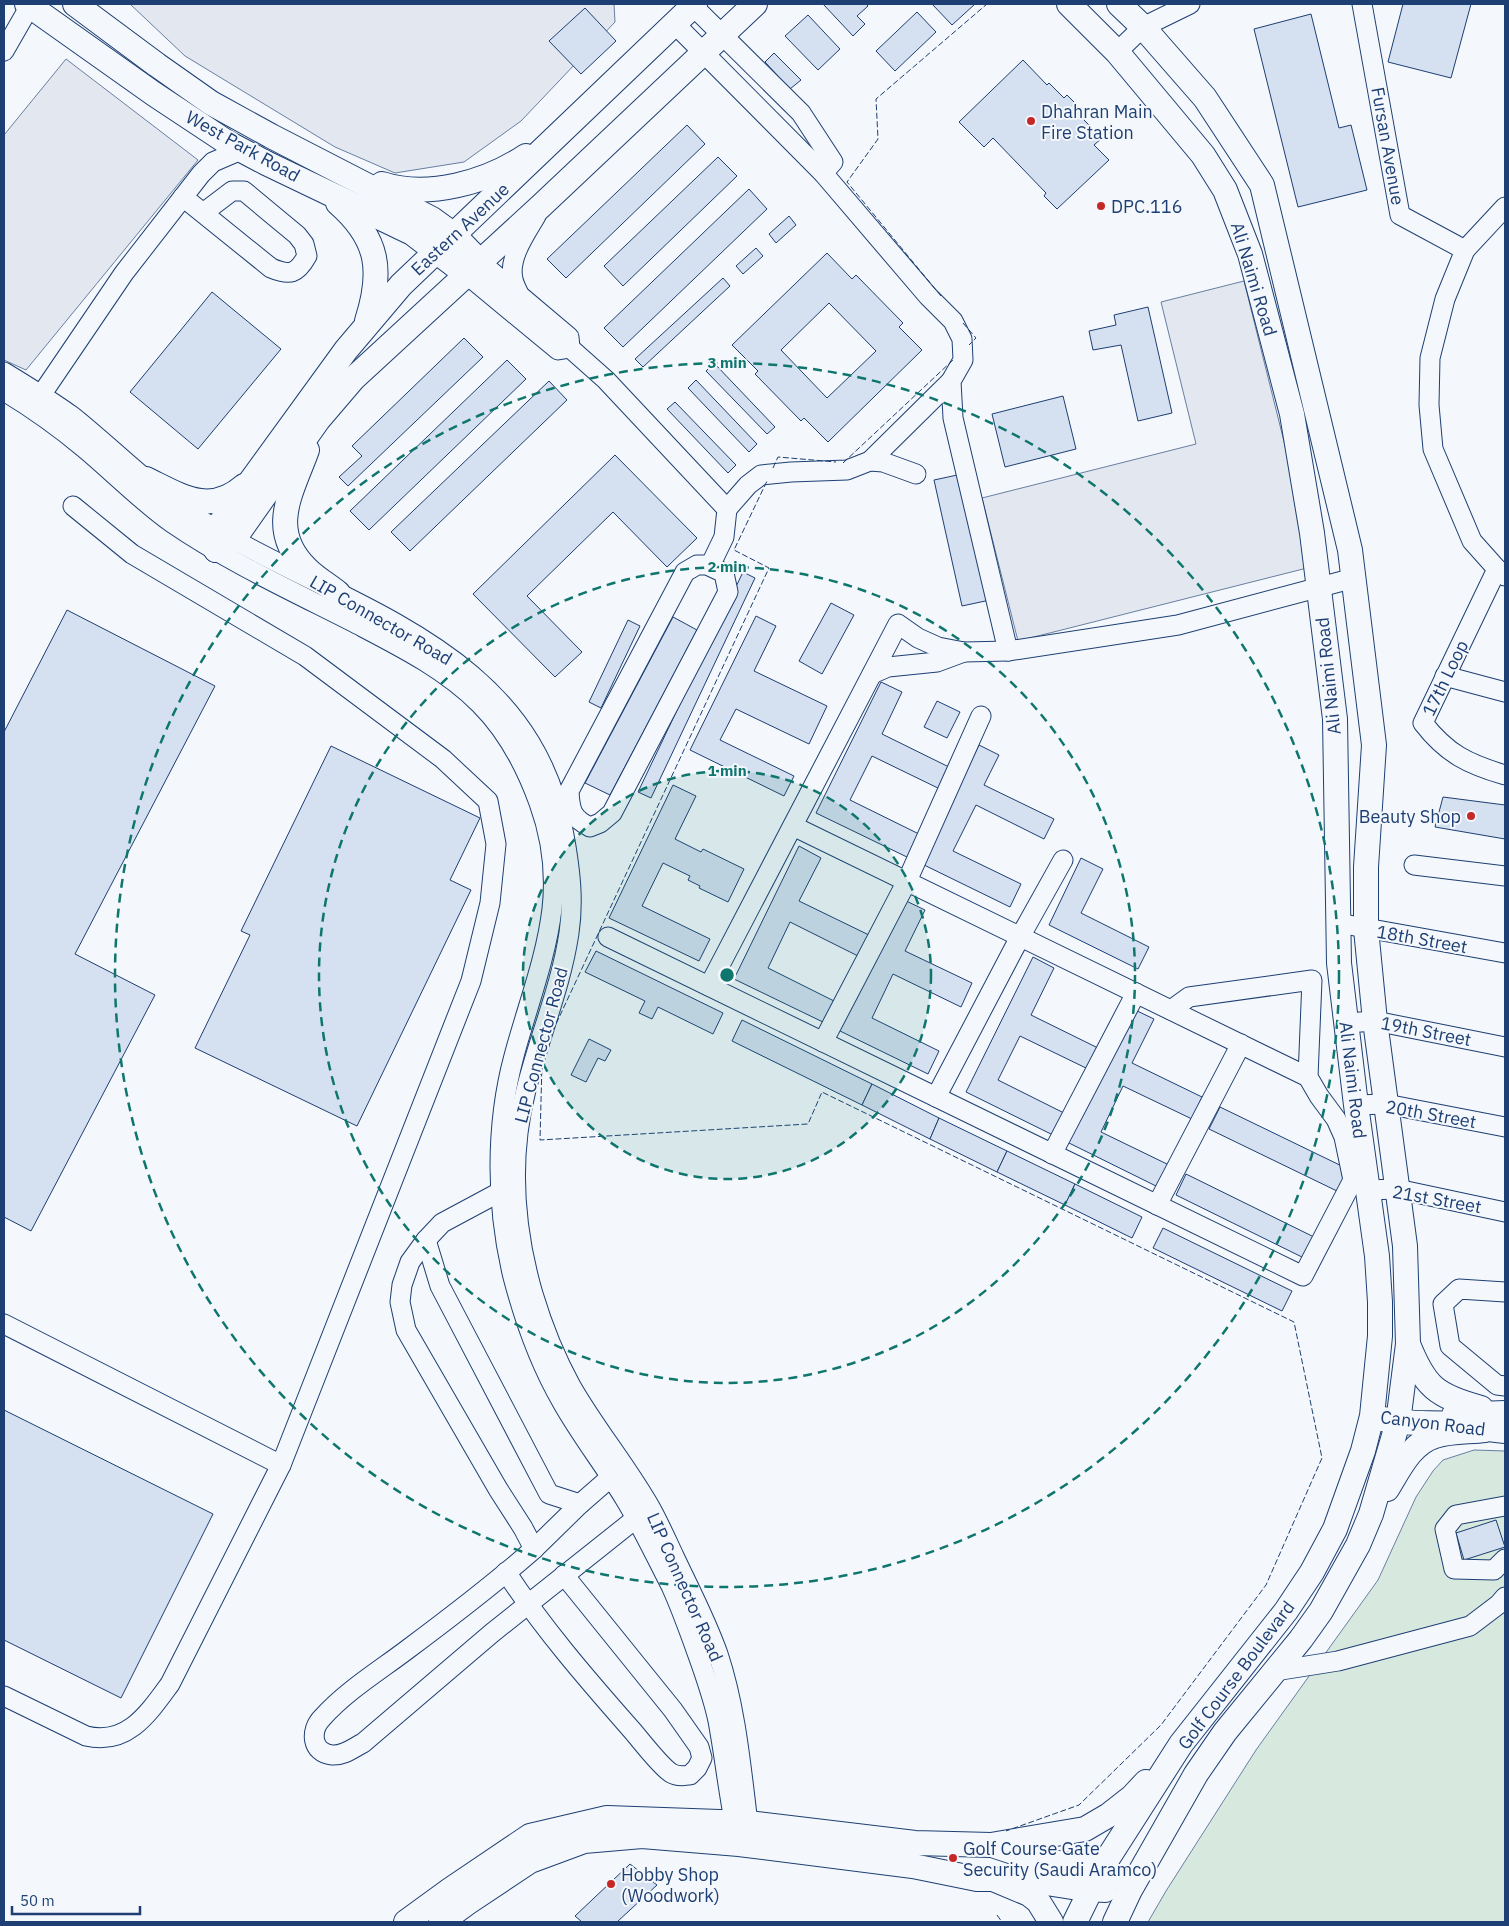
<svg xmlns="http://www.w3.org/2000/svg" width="1509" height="1926" font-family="'IBM Plex Sans',sans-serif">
<rect width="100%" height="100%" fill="#f4f7fb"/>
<polygon fill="#d7e8df" stroke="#687fa3" points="1474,1450 1505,1451 1505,1922 1148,1922 1166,1891 1256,1750 1378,1580 1416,1497 1433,1471 1443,1460"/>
<g fill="#e3e8f0" stroke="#687fa3">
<polygon points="130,4 614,4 615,22 521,121 464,162 395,173 335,147 185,56"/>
<polygon points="66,59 198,160 26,370 4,360 4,135"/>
<polygon points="1244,281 1315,566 1018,641 982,498 1196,444 1161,302"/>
</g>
<g fill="#d5e0f0" stroke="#1d3f73" fill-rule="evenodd">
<polygon points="823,4 866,4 868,6 857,16 865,24 853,36"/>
<polygon points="932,4 975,4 952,25"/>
<polygon points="1403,4 1471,4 1451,78 1388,62"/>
<polygon points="585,8 616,41 581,74 549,41"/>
<polygon points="917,12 936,32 895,71 876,51"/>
<polygon points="1311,14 1339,128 1351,125 1367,190 1298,207 1254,29"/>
<polygon points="808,15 840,49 818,70 785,36"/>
<polygon points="774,53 801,80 790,89 765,62"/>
<polygon points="1023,60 1047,85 1049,83 1064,98 1067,95 1088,116 1084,120 1102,138 1094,145 1109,160 1057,209 1044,196 1046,193 993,138 984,147 959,122"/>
<polygon points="687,125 705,144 566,278 547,259"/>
<polygon points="718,157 737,176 623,286 604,266"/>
<polygon points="749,189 767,209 623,347 604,328"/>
<polygon points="789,216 796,225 776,243 769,234"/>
<polygon points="756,248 763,256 743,274 736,266"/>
<path d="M827,253l25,26 4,-4 47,48 -4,4 23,23 -94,92 -24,-24 -3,3 -46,-47 3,-3 -26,-26zM829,303l47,48 -49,47 -46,-48z"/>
<polygon points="723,278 730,286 643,367 635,359"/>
<polygon points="212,292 281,349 198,449 130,392"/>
<polygon points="1148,307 1172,413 1138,421 1121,345 1093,350 1089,331 1116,325 1114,315"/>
<polygon points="464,338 483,357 348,486 339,477 362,456 352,446"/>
<polygon points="507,360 526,379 369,530 350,511"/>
<polygon points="714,363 775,427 767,434 706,371"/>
<polygon points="696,380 757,444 749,452 688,388"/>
<polygon points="549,381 567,400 410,551 391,532"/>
<polygon points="1063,396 1076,449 1005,467 992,414"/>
<polygon points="675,402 736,465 728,473 667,409"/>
<polygon points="615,455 697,538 667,567 613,512 527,596 582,652 555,677 473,594"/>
<polygon points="962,474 990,600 962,606 934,480"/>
<polygon points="743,572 755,578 651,798 638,792"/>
<polygon points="831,603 854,615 822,674 799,661"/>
<polygon points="67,610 215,686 75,954 155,995 31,1231 4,1217 4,732"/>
<polygon points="756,616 776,626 754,671 827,706 809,744 736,709 720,740 794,776 784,796 690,750"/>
<polygon points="673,617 697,630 610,795 585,783"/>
<polygon points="628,620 640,626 601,708 589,702"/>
<polygon points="881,682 902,692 882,734 953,769 942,790 872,756 850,800 921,835 909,858 816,813"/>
<polygon points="937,701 960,712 947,738 924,727"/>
<polygon points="979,745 999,755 984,785 1054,819 1044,839 976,805 953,851 1021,884 1010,907 920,863"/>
<polygon points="331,746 480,818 450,880 471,890 357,1126 195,1048 250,935 241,931"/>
<polygon points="673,785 696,796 675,839 701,852 703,849 744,869 728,902 699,888 700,886 688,880 690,876 663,863 642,906 710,939 699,961 609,918"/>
<polygon points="1443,797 1505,805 1505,839 1435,827"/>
<polygon points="799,846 821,858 799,901 871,936 860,957 790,922 768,968 838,1003 827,1024 734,979"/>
<polygon points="1081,858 1103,869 1081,913 1149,947 1138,969 1049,925"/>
<polygon points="902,899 925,910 905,951 972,983 961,1007 893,974 872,1018 939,1051 928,1074 838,1030"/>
<polygon points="596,951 723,1013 713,1034 658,1007 652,1019 639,1013 645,1001 585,972"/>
<polygon points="1033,957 1054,968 1031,1015 1098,1048 1088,1069 1020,1036 998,1080 1066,1114 1055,1136 966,1092"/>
<polygon points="1133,1009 1154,1019 1132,1063 1202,1097 1192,1119 1123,1086 1101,1132 1169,1165 1158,1187 1067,1142"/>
<polygon points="742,1020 872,1084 862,1105 732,1041"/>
<polygon points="589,1039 611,1050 605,1061 598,1058 586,1082 571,1075"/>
<polygon points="872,1084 939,1118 930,1139 862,1105"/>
<polygon points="1220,1107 1350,1170 1339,1192 1209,1129"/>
<polygon points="939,1118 1007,1151 997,1172 930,1139"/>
<polygon points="1007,1151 1075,1184 1065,1205 997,1172"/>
<polygon points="1186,1174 1316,1238 1306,1259 1176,1195"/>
<polygon points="1075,1184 1142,1217 1132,1238 1065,1205"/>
<polygon points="1163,1228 1292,1291 1282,1311 1153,1248"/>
<polygon points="4,1410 213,1514 121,1698 4,1640"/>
<polygon points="1496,1520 1505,1547 1464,1560 1456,1533"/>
<polygon points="630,1864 657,1885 617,1922 582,1922 575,1916"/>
</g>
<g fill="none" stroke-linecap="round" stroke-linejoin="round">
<defs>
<g id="minor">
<polyline points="1362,4 1400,215 1465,250"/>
<polyline points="693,6 801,113 833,162 823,173"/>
<polyline points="675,24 823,173 928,296 953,321 962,339 963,360 951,381 953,418 1008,651"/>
<polyline points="4,51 31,4"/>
<polyline points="1117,52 1143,27 1190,4"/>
<path d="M183,197l88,71c19,8 26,6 36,-12l-3,-12 -7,-9 -53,-44h-12l-29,22"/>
<polyline points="1505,207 1465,250 1445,299 1430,358 1429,405 1433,449 1472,541 1497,569 1505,576"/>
<polyline points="466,274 558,350 570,348 569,337 480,262"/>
<path d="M520,297c-2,-6 -6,-12 -7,-18 -5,-21 13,-46 23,-63"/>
<polyline points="570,348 606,380 727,509 724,537 710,566"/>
<path d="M4,372c23,14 46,28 68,44 40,32 76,69 118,97 141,94 340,126 374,322 6,33 10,65 5,98 -8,54 -30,104 -43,157 -17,67 -12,138 7,204 9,30 23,65 38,92 24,42 55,79 79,121 9,16 16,32 24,49 15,32 32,64 44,98 18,54 23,113 30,169l-6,13"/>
<path d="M4,391c28,17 55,36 80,57 30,25 57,53 88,75 57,39 120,68 181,99 44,23 91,46 127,82 27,27 46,63 59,99 12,33 17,70 13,106 -6,50 -25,98 -38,147 -19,70 -18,151 -1,221 11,42 27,87 49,125 19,34 43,64 63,97 17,28 31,58 46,87 11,24 20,50 29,75 7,20 14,40 18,60 7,38 11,77 19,115"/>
<polyline points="35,404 124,273 201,174 213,162 241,150"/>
<polyline points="870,461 883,462 916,474"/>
<polyline points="727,509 748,485 761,475 791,472 847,470 870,461 951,381"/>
<path d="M697,565h10l17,8 4,19 -116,221 -12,10 -10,4c-18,-9 -20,-16 -21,-36l116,-219z"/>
<path d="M1497,569l-74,154c24,31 45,41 82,52"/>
<polyline points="872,674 888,667 937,662 964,652"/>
<polyline points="1445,676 1505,692"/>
<polyline points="793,826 1308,1077"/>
<polyline points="1414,865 1505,876"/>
<polyline points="1338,923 1505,953"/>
<polyline points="608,937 1303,1276 1353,1180 1344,1137 1336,1119 1319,1096 1308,1077 1312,980 1189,997 1171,1010"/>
<polyline points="709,986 898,624 918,638 938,647 964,652 1008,651 1178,625 1354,578"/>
<polyline points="1346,1023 1375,1021 1505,1047"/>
<polyline points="823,1042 907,881 981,716"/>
<polyline points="936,1097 1020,937 1063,860"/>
<polyline points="1356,1105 1386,1104 1505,1127"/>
<polyline points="1052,1154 1136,993"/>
<path d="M511,1186l-69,37 -16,17 -16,22 -8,23 -2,17 6,28 92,159 25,39 11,21c-40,35 -83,68 -126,100 -29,22 -62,42 -86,69 -12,12 -11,35 10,37 12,1 21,-7 31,-12l129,-110 152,-121"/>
<polyline points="1368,1190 1397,1189 1505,1212"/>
<polyline points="1157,1205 1241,1044"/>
<polyline points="426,1240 440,1286 549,1494 580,1504"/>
<polyline points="1505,1292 1459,1289 1443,1304 1450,1346 1497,1385 1505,1386"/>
<polyline points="4,1324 281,1465 471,981 490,903 496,844 488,801 443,759 305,656 132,554 73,506"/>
<polyline points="1505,1506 1456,1515 1445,1529 1454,1569 1494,1570 1505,1559"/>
<polyline points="534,1549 580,1504 619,1470"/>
<path d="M506,1572c36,55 80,106 124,156 10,11 29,37 41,45 5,3 13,3 19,2l7,-7 5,-10 -3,-11 -26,-37 -109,-135"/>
<polyline points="1275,1671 1338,1661 1470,1626 1499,1604 1505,1597"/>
<path d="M4,1696l82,40c41,10 62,-22 84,-52l111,-219"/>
</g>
<g id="major">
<polyline points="27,4 154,94 228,143 266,163 412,233 466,274"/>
<polyline points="75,4 157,65 211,103 271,136 432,219 454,235 480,262"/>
<polyline points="1069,4 1117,52 1203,155 1225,190 1250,254 1292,414 1312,533 1335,719 1339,963 1356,1105 1377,1256 1380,1302 1380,1336 1372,1416 1363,1451 1335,1529 1312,1572 1286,1611 1181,1744 1101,1869 1075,1922"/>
<path d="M382,184c46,15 105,-2 144,-28"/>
<path d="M338,203c41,36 45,68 29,118"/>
<path d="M307,450c-16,44 -40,80 0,119 9,9 21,16 31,24"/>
<path d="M146,479c35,17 64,37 98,7"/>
<polyline points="216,550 234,539 318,420 353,379 542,205 755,4"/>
<polyline points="216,550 216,529 346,350 401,285 695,4"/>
<path d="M1408,1344c17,43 28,52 73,64"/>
<polyline points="1454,1415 1505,1413"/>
<path d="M1383,1419c24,6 47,3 71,5 17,1 34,6 51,7"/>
<path d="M1387,1489c12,-19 24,-46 48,-53 15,-5 34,-4 50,-6"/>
<polyline points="995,1846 1037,1860 1101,1869 1113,1878"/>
<path d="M1007,1879c33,0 65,11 98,11"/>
<polyline points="406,1922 450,1890 530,1836 607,1818 748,1823 915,1843 991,1845 1085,1829 1109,1815 1132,1797 1146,1782"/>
<polyline points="441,1922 467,1903 530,1861 584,1841 642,1836 739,1844 913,1866 977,1879 993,1879 1029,1894 1038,1901 1051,1922"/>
<polyline points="1115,1922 1130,1890 1196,1774 1225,1732 1301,1639 1321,1611 1358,1545 1371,1514 1398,1422 1408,1344 1405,1246 1375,1021 1366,929 1366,867 1374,745 1350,550 1262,185 1205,98 1143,27 1119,4"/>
</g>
</defs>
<use href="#minor" stroke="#1d3f73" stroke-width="21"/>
<use href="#major" stroke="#1d3f73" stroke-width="26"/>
<use href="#minor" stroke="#f4f7fb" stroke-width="19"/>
<use href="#major" stroke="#f4f7fb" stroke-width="24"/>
<g stroke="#1d3f73" stroke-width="1" stroke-dasharray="6 2.5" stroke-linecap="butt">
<polyline points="941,296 847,182 878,139 876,99 987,4"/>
<polyline points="963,323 976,338 969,345"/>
<polyline points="843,463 953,360"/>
<polyline points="773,468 778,457 836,462"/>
<polyline points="549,1039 769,568 734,550 767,481"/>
<polyline points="542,1062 540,1140 808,1124 822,1092 1294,1322 1322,1458 1266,1585 1161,1725 1079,1805 1006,1831"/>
<polyline points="997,1915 1002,1922"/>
</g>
</g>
<circle cx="727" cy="975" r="204" fill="#0f766e" fill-opacity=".12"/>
<g fill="none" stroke="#0f766e" stroke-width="2.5" stroke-dasharray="9 6">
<circle cx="727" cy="975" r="204"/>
<circle cx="727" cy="975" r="408"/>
<circle cx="727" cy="975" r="612"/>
</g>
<g fill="#c62828" stroke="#f4f7fb" stroke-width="2">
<circle cx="1031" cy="121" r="5"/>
<circle cx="1101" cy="206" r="5"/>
<circle cx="1471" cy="816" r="5"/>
<circle cx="953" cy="1858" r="5"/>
<circle cx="611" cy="1884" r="5"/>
</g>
<g text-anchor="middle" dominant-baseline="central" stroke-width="4" stroke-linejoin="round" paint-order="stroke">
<g font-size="18" fill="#1d3f73" stroke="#f4f7fb" text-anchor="start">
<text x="1041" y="111">Dhahran Main<tspan x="1041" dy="21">Fire Station</tspan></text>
<text x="1111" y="206">DPC.116</text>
<text x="1461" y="816" text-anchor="end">Beauty Shop</text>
<text x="963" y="1848">Golf Course Gate<tspan x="963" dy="21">Security (Saudi Aramco)</tspan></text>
<text x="621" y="1874">Hobby Shop<tspan x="621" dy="21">(Woodwork)</tspan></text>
</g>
<g font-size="18" fill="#1d3f73" stroke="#f4f7fb">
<text transform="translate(243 146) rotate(29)">West Park Road</text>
<text transform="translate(1388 146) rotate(80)">Fursan Avenue</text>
<text transform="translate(460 229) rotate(-43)">Eastern Avenue</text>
<text transform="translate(1254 279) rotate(73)">Ali Naimi Road</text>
<text transform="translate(381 620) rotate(30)">LIP Connector Road</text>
<text transform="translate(1328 676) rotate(-96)">Ali Naimi Road</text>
<text transform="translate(1445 678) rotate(-64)">17th Loop</text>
<text transform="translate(1422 939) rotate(10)">18th Street</text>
<text transform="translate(1426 1031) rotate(11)">19th Street</text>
<text transform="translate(541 1045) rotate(-75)">LIP Connector Road</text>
<text transform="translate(1353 1080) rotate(83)">Ali Naimi Road</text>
<text transform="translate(1431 1114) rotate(10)">20th Street</text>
<text transform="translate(1437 1199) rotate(10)">21st Street</text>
<text transform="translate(1433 1423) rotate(7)">Canyon Road</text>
<text transform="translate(685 1587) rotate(66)">LIP Connector Road</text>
<text transform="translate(1236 1675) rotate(-53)">Golf Course Boulevard</text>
</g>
</g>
<circle cx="727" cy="975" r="8" fill="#0f766e" stroke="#f4f7fb" stroke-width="2.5"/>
<g font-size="15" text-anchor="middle" font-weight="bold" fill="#0f766e" stroke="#f4f7fb" stroke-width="4" stroke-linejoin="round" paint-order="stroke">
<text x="727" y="368">3 min</text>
<text x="727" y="572">2 min</text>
<text x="727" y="776">1 min</text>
</g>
<rect width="1509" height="1926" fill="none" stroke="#1d3f73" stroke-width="10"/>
<path d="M12 1906v8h128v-8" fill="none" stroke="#1d3f73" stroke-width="2.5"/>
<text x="20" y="1906" font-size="15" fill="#1d3f73" stroke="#f4f7fb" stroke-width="4" paint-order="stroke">50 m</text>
</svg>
